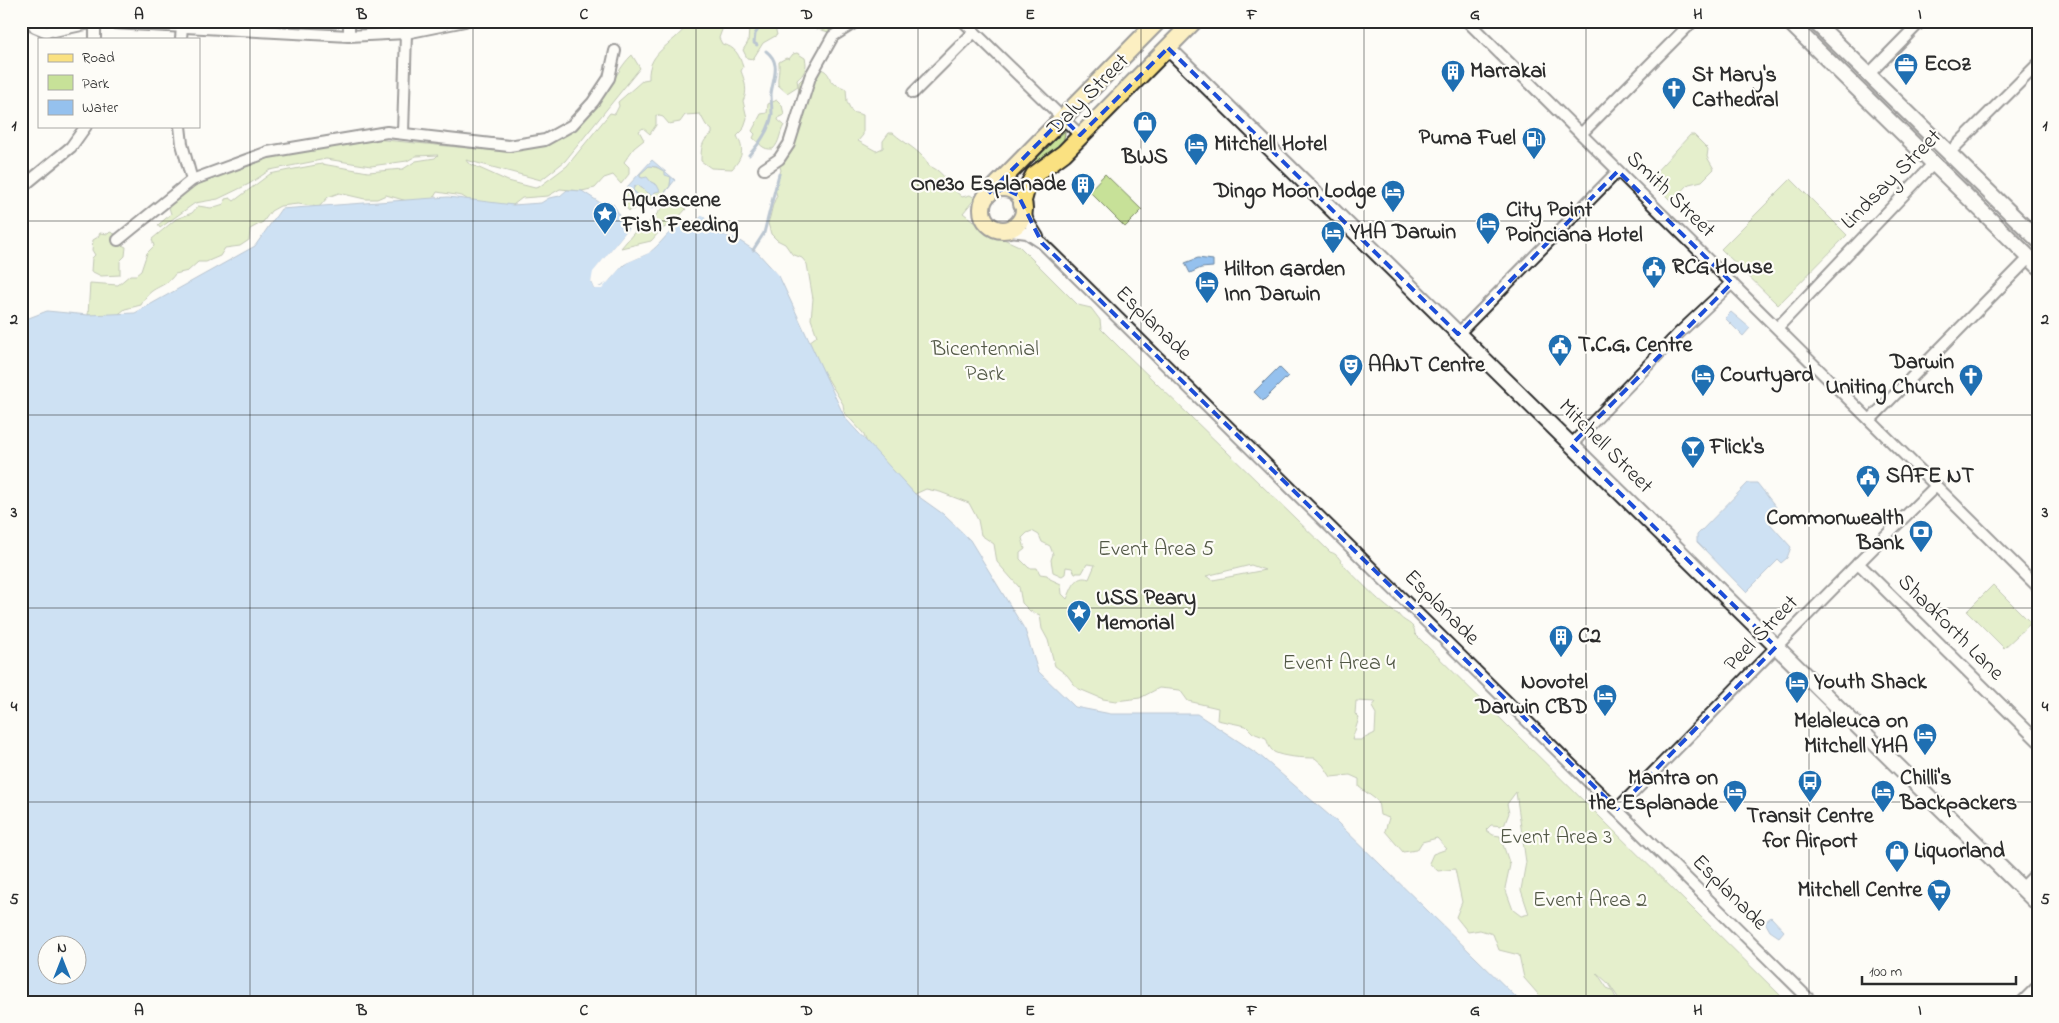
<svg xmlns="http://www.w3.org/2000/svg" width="2059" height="1023" font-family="'Indie Flower',sans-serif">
<rect width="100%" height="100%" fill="#fdfcf7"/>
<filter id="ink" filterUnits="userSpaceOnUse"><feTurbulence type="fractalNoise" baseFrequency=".02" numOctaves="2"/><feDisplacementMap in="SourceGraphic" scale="10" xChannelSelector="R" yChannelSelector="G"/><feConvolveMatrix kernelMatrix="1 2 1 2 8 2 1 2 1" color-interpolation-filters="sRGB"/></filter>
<g filter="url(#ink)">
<g fill="#c7e198" stroke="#798662" fill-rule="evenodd">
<path d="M689,21h152l-9,12 -25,-7 -20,-1 -4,-2 -8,4 2,8 -14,8 -10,16 -6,-1 -4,-8 5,-8 1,-14 -11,-4 -15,3 -4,11 3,6c14,3 17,11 21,23l-2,4c4,10 7,21 2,30l4,17 -4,12 -6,6c8,14 5,22 -5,33l-21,-1 -10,-7c0,-11 0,-21 11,-27v-4l-6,-5 -6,-11 -15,1 -5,7 -11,2 -6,-7 -7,-2v10l-6,9 -7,-6 -4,3 5,9 -10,8 -10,14 5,5v7l-8,10 -8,-9 -9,3 -9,10 -13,3 -22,-2 -12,7 -26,2 -9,7 -34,2 -17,-11 -25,-4 -6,10 -17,1 -28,-8 -9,4h-12l-26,-6 -11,4 -9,10 -21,-3 -18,2 -9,5 -8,11 -13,7 -1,11 -9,6 -15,2 -5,8 -14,6h-8l-10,9 -13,3c-11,16 -24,10 -34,31l-16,4 -10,8 -27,-2 2,-32 28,2 12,-10h6l5,-4 6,-18 7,-7 -2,-7 24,-20 16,-6 6,-7 13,2 13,-4 1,-5 5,-1 4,3 36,-27 19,-4 33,-6 46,8 35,-3 13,-8 19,-3 3,-3 -22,1 -9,5 -36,5 -45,-7 -56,11 -21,14 -31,15 -23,4 -35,25 -2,-3 13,-11 -3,-10 24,-17 44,-18 33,-11 105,-19 125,12c47,0 78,-15 105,-55 9,-13 16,-30 28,-41l8,13 -75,93 -24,19 -75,-20 2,3 40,18 27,7 4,-1 28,-21 43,-53 5,1 4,-8 -1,-4 25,-22 6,-1c-2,-30 30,-36 40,-58z"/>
<path d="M797,53l8,5c3,10 -1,16 -8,22l1,6 -11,7 -9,-8c-1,-8 2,-15 1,-23l7,-4 3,1 4,-5z"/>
<path d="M810,67c12,2 18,2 21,15l15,7 1,13 5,10 11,3v20l-5,6 18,10 7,-3v-7l6,-8h4c12,11 29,18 36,33 11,4 18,12 20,24l3,-2 10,9 8,-2 5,3 6,-7 -18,22 23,18 33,15 59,59 13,3 9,12 1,9 20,20 209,203c8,2 9,7 14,13 9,10 43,45 54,49 5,9 17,8 17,20l372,368h-166l-12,-18 -12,-11 10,15 5,2 6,12h-73l-21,-24 -5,-23 -20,-5 -6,-16 -13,-4 -12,2 -12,-15 6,-15 -7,-33 -17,2 -9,-8 4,-9 14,-5 -10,-11 -15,4 -5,8 -14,2 -18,-21 4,-13 -9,-3 -2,-14 -19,-14v-8l-9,-4 -19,2 -8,-12 -8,-7c-11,0 -32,-1 -41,-6 -5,-4 -6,-9 -8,-14l-13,-5 -7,-7 -29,-6 1,-12 -30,-7 -8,-11 -21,-2 -19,10 -24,3 -13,-2 -26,-11 -10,-13 -12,-9 -7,-26 -6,-11 -2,-14 -10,-4 -8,-8 -3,-16 -22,-25 -3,-18 -13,-9 -3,-15 -9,-17 -29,-11 -14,-3 -11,5 -47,-49 -5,-12 -19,-21 -1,-8 -22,-36 -12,-26 8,-6 -6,-17 2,-20 -6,-35 -5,-6 -10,-4 -7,-10 -8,-4 -6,-6 -3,-11c4,-10 3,-17 9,-27l-2,-7 6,-19 -2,-6 6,-29 4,-9 9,2 1,-7 -5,-15 4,-9 1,-15 10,-10zM1032,531l7,4 3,7 8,4 3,8 -2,6 2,12 9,4 3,-2 1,-7 6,1 3,5h7l5,-9 8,1 -6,14c-14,-5 -17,10 -22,20l-5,-5 -1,-10 -11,-5 -3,-4 -7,-1 -3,-6h-8l-9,-9v-6l5,-4 -3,-11 5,-5zM1251,565l14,5 -52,10 -7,-4zM1356,701l20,1 -4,5 4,7 -1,19 -14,7h-9l7,-22 -4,-4zM1516,792l10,70 -5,28 8,24 -8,2 -8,-6 -8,-22 5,-23 -10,-29 -7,-1 -7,-5 5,-5 13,1 5,-13 -2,-9z"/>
<path d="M777,100l5,5 2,10 -5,2 -1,3 6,5c-5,9 -4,17 -11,24 -11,1 -12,-5 -20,-11l2,-4 -3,-3 9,-17 6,-1 1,-9z"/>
<path d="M1065,131c0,17 -15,23 -28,32l-4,-4z"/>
<polygon points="1690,135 1694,135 1708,149 1707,157 1714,169 1702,181 1689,184 1672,202 1652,182 1651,177"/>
<path d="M649,166c10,1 15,5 22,11l-1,9 -16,20h-4l-18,-16 2,-3 4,-2 9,7 10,-7 -17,-8v-3z"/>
<polygon points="1105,174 1142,210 1125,227 1089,191"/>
<polygon points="1791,179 1847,235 1778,305 1721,249"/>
<polygon points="626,189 644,205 629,211 624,205 628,201 623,193"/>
<polygon points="672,196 686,209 677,219 661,230 651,241 621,248 639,227 651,221"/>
<polygon points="110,232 115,234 120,244 126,247 125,256 120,261 120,275 101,276 91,271 92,258 95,255 92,250 93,240 98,237 100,233 108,234"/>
<polygon points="1993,585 2031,623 2004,648 1967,611"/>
</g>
<g fill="#95c1ee" stroke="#6b85a0" fill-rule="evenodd">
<path d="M652,160l23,20 -23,29 -25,-22zM649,166l8,1 8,5v3l6,2 -1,9 -16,20h-4l-17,-16 1,-3 4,-2 14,11 3,-4 5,-1 -3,-6 -6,-3 -4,-5 -5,1 -2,-1v-3z"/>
<path d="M567,190l15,1 20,13 -10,11 7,5 14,-16 15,25 -32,40 -5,13 3,7c19,-6 16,-13 30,-24 7,-6 16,-7 24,-12 16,-9 26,-35 47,-32l8,-6 12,18 20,5 22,14 22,24 66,142 70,76 28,20 27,26 55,90 13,41 37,36 36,7h86l61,40 79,68 184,180h-1500v-681l26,-10 41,4 47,-2 120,-67 26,-37 167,-12 65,8 28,-2 8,-5 11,-2zM48,946h30v30h-30z"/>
<polygon points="1198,258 1213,260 1213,267 1201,268 1190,273 1185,263"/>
<polygon points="1731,312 1750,328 1743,336 1725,318"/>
<polygon points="1279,367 1288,376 1263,401 1254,392"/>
<polygon points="1748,483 1757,483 1776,507 1770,514 1771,525 1791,547 1787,558 1781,563 1778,560 1746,592 1697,542 1697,535"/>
<polygon points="1771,917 1784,931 1779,937 1770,931 1765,922"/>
</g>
<polygon fill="#fdfcf7" points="702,213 708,216 717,231 740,239 715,233 703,215 695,221 689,220 666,235 649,253 624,264 602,289 594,289 591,282 593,272 628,229 630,231 596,273 594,282 596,287 601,287 606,283 623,262 648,251 664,234 678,223 688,217 694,218"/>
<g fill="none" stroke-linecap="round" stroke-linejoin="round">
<g stroke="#6b85a0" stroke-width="3">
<polyline points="757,45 754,43 755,34 764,21"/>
<path d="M749,155c10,-11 21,-26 23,-41 0,-7 -1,-13 -1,-20 2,-16 11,-31 -5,-43"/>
<polyline points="753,250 764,233 779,174"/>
</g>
<defs>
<g id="minor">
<polyline points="31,21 35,27 47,32 60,27"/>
<polyline points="349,21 349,36"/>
<polyline points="963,21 1080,135"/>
<polyline points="1467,21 2038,587"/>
<polyline points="54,31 95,22 349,36 406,33 465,21"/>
<polyline points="95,39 95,22"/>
<polyline points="181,39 182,26"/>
<polyline points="1869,74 1921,21"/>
<polyline points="913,93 974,32"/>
<polyline points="180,126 182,144 192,180"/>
<polyline points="403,133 406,33"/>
<polyline points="1581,134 1693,21"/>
<polyline points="1949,153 2038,64"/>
<polyline points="764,169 779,159 789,144 810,77 833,36 857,21"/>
<polyline points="21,188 71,147 86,126"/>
<polyline points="1023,207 1028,221 1038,237"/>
<polyline points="1002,230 1027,233 1042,243 1812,1002"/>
<polyline points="118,240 192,180 268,152 387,132 509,146 545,140 572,125 593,102 609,78 615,51"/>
<polyline points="1778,327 1933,164"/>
<polyline points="1458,334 1618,171"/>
<polyline points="1870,420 2029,258"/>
<polyline points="1571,445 1678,334 1732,283"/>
<polyline points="1858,563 2038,741"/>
<path d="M1617,809c107,-107 210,-217 319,-323"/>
<polyline points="2022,888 2038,872"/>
<polyline points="2022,1002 2038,986"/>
</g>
<g id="tertiary">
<polyline points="1788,21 2038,266"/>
<polyline points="1814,21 2038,240"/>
<polyline points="1168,48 2038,904"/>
</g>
<g id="primary">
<circle cx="1003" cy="209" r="21"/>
<polyline points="988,194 1158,21"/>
<polyline points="1022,204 1026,190 1034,175 1064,153 1194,21"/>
</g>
</defs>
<use href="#minor" stroke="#2b2b2b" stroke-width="14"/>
<use href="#tertiary" stroke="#2b2b2b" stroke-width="18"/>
<use href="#primary" stroke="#2b2b2b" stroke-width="20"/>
<use href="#minor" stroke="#fdfcf7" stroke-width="10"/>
<use href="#tertiary" stroke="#fdfcf7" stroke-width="14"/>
<use href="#primary" stroke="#fae181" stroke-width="16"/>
</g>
</g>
<path d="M0 0H2059V1023H0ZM1168,48l290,286 160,-163 114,112 -161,162 205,202 -159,162 -575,-566 -24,-48 -13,-6 -17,5 75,-76 17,17z" fill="#fdfcf7" fill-opacity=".55" fill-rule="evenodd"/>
<path fill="none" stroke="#1d4ed8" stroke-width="4" stroke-dasharray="10 6" stroke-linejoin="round" d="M1168,48l290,286 160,-163 114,112 -161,162 205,202 -159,162 -575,-566 -24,-48 -13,-6 -17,5 75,-76 17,17z"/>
<path fill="none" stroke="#2b2b2b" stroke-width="1" stroke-opacity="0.55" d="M250,21v981M473,21v981M696,21v981M918,21v981M1141,21v981M1364,21v981M1586,21v981M1809,21v981M21,221h2017M21,415h2017M21,608h2017M21,802h2017"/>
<defs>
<symbol id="office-pin" viewBox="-11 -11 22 30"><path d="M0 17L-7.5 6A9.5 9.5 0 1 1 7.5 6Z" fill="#1f6fb2" stroke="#fdfcf7"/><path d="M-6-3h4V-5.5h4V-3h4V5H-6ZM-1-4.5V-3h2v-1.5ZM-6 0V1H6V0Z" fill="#fff"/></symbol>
<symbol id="building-pin" viewBox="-11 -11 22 30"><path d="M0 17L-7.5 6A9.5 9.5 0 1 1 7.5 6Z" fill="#1f6fb2" stroke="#fdfcf7"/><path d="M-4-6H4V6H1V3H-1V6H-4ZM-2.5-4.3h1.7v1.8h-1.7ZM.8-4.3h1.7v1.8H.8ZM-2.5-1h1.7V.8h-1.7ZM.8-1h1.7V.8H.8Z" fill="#fff"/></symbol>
<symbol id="church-pin" viewBox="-11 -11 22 30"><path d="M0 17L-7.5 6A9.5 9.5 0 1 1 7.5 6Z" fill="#1f6fb2" stroke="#fdfcf7"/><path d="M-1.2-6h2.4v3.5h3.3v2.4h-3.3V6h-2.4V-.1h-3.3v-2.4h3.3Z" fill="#fff"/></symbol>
<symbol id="shop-pin" viewBox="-11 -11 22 30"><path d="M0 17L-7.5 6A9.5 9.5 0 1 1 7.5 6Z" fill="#1f6fb2" stroke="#fdfcf7"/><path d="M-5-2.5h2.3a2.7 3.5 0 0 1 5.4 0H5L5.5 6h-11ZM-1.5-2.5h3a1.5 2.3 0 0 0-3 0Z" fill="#fff"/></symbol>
<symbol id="fuel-pin" viewBox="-11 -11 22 30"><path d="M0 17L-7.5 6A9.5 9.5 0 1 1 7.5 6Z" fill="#1f6fb2" stroke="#fdfcf7"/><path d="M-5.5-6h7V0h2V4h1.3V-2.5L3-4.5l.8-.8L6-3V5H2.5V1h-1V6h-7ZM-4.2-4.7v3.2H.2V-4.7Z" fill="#fff"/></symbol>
<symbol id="hotel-pin" viewBox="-11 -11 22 30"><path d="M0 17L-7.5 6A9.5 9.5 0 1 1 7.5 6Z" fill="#1f6fb2" stroke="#fdfcf7"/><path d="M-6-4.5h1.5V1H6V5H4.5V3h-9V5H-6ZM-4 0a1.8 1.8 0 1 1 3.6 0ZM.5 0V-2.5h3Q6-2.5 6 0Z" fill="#fff"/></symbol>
<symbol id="sight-pin" viewBox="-11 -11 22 30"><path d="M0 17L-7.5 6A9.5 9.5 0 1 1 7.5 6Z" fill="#1f6fb2" stroke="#fdfcf7"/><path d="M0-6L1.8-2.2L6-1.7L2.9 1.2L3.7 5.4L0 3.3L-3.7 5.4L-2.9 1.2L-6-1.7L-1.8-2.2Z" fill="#fff"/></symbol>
<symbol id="civic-pin" viewBox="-11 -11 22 30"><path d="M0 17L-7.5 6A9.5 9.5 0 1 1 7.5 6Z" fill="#1f6fb2" stroke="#fdfcf7"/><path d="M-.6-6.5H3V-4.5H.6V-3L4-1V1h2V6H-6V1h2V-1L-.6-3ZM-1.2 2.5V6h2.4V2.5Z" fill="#fff"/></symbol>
<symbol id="theatre-pin" viewBox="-11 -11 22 30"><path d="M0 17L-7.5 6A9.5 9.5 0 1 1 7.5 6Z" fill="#1f6fb2" stroke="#fdfcf7"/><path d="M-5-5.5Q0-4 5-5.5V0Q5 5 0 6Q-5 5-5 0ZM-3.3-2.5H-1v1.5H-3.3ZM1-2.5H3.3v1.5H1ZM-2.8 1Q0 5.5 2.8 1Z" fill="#fff"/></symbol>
<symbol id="bar-pin" viewBox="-11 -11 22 30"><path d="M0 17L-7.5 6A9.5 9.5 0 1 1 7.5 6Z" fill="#1f6fb2" stroke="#fdfcf7"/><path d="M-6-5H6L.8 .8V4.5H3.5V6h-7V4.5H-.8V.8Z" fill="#fff"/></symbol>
<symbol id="bank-pin" viewBox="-11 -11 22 30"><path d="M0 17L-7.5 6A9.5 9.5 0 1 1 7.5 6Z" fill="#1f6fb2" stroke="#fdfcf7"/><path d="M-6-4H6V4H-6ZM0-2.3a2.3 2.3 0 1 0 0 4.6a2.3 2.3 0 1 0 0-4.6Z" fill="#fff"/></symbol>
<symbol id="bus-pin" viewBox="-11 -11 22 30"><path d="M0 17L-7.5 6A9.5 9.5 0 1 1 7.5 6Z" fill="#1f6fb2" stroke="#fdfcf7"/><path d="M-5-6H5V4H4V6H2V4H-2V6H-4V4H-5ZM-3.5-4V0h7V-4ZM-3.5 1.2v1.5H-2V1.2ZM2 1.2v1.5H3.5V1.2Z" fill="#fff"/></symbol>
<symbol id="supermarket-pin" viewBox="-11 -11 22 30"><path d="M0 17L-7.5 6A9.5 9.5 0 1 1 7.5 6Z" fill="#1f6fb2" stroke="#fdfcf7"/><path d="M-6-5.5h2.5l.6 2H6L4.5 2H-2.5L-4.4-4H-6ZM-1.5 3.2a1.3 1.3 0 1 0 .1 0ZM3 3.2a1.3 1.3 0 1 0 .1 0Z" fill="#fff"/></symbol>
</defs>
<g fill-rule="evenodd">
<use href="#office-pin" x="1892" y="51" width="28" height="38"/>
<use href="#building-pin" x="1439" y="58" width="28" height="38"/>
<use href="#church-pin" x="1660" y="75" width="28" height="38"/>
<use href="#shop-pin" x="1131" y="109" width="28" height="38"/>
<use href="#fuel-pin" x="1520" y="125" width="28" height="38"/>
<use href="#hotel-pin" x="1182" y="131" width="28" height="38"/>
<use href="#building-pin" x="1069" y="171" width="28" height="38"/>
<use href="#hotel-pin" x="1379" y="178" width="28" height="38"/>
<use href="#sight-pin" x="591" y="200" width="28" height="38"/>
<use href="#hotel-pin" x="1474" y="210" width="28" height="38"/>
<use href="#hotel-pin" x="1319" y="219" width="28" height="38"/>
<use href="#civic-pin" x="1640" y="254" width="28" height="38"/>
<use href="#hotel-pin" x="1193" y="269" width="28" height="38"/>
<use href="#civic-pin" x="1546" y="332" width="28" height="38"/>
<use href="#theatre-pin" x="1337" y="352" width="28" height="38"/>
<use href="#hotel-pin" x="1689" y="362" width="28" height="38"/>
<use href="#church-pin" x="1957" y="362" width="28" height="38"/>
<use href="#bar-pin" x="1679" y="434" width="28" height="38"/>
<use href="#civic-pin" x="1854" y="463" width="28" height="38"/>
<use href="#bank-pin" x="1907" y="518" width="28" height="38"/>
<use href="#sight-pin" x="1065" y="598" width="28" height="38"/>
<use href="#building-pin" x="1547" y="623" width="28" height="38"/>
<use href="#hotel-pin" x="1783" y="669" width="28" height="38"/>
<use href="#hotel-pin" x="1591" y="682" width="28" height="38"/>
<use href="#hotel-pin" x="1911" y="721" width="28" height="38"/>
<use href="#bus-pin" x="1796" y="768" width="28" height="38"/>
<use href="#hotel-pin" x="1721" y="778" width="28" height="38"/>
<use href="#hotel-pin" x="1869" y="778" width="28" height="38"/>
<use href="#shop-pin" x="1883" y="838" width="28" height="38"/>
<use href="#supermarket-pin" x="1925" y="877" width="28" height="38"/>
</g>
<g text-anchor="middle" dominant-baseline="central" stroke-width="4.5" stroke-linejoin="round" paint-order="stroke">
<g font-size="22" font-weight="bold" fill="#2b2b2b" stroke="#fdfcf7" text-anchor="start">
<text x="1924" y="65">EcOz</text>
<text x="1470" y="72">Marrakai</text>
<text x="1692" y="76">St Mary's<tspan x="1692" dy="25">Cathedral</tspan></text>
<text x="1516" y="139" text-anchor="end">Puma Fuel</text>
<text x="1214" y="145">Mitchell Hotel</text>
<text x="1145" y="158" text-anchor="middle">BWS</text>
<text x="1066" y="185" text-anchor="end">One30 Esplanade</text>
<text x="1376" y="192" text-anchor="end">Dingo Moon Lodge</text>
<text x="622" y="201">Aquascene<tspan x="622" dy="25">Fish Feeding</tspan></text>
<text x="1506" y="211">City Point<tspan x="1506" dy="25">Poinciana Hotel</tspan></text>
<text x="1350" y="233">YHA Darwin</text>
<text x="1672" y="268">RCG House</text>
<text x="1224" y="270">Hilton Garden<tspan x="1224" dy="25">Inn Darwin</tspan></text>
<text x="1578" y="346">T.C.G. Centre</text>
<text x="1954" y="363" text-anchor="end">Darwin<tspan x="1954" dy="25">Uniting Church</tspan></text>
<text x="1368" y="366">AANT Centre</text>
<text x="1720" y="376">Courtyard</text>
<text x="1710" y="448">Flick's</text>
<text x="1886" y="477">SAFE NT</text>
<text x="1904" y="519" text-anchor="end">Commonwealth<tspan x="1904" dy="25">Bank</tspan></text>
<text x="1096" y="599">USS Peary<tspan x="1096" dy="25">Memorial</tspan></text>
<text x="1578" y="637">C2</text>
<text x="1588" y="683" text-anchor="end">Novotel<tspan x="1588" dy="25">Darwin CBD</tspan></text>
<text x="1814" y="683">Youth Shack</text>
<text x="1908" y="722" text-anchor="end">Melaleuca on<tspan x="1908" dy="25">Mitchell YHA</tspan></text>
<text x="1718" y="779" text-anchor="end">Mantra on<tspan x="1718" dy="25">the Esplanade</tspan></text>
<text x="1900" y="779">Chilli's<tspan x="1900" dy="25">Backpackers</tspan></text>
<text x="1810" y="817" text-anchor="middle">Transit Centre<tspan x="1810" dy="25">for Airport</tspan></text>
<text x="1914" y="852">Liquorland</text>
<text x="1922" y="891" text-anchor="end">Mitchell Centre</text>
</g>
<g font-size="22" fill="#2b2b2b" stroke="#fdfcf7">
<text transform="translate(1089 95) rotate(-45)">Daly Street</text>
<text transform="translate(1892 180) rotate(-45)">Lindsay Street</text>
<text transform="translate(1670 195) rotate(44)">Smith Street</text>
<text transform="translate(1153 324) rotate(44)">Esplanade</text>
<text transform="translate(1605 447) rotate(45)">Mitchell Street</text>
<text transform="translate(1441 608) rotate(45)">Esplanade</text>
<text transform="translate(1950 628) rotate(45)">Shadforth Lane</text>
<text transform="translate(1762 634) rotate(-46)">Peel Street</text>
<text transform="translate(1729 893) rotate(45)">Esplanade</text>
</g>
<g font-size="22" fill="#525846" stroke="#fdfcf7">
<text x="985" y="350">Bicentennial<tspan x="985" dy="25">Park</tspan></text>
<text x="1156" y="550">Event Area 5</text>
<text x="1339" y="664">Event Area 4</text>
<text x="1556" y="838">Event Area 3</text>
<text x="1590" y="901">Event Area 2</text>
</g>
</g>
<rect width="2059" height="1023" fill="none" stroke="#fdfcf7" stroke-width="55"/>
<rect x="38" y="38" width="162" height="90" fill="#fdfcf7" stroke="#a9a8a5"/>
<rect x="48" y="54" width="25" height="8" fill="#fae181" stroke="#a9a8a5"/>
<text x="82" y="62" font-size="15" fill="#2b2b2b">Road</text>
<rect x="48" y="75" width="25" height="15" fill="#c7e198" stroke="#a9a8a5"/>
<text x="82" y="88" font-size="15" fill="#2b2b2b">Park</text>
<rect x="48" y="100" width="25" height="15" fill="#95c1ee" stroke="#a9a8a5"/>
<text x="82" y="112" font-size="15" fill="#2b2b2b">Water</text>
<g transform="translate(62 960)"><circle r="24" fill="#fdfcf7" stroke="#a9a8a5"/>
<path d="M0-4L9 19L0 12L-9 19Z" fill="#1f6fb2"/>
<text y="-8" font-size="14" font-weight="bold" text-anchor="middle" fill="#2b2b2b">N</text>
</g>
<path d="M1862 976v8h154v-8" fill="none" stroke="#2b2b2b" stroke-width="2.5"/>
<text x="1869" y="976" font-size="15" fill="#2b2b2b" stroke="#fdfcf7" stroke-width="4" paint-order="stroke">100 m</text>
<rect x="28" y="28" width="2004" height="968" fill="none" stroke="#2b2b2b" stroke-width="2"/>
<g font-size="16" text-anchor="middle" font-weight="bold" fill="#2b2b2b">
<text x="139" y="19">A</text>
<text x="362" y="19">B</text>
<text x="584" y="19">C</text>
<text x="807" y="19">D</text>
<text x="1030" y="19">E</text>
<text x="1252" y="19">F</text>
<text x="1475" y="19">G</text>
<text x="1698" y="19">H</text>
<text x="1920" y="19">I</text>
<text x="14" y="130">1</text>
<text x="2045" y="130">1</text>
<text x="14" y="324">2</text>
<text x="2045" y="324">2</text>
<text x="14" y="517">3</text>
<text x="2045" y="517">3</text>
<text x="14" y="711">4</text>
<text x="2045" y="711">4</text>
<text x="14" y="904">5</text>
<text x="2045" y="904">5</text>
<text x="139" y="1015">A</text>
<text x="362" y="1015">B</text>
<text x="584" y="1015">C</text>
<text x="807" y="1015">D</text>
<text x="1030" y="1015">E</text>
<text x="1252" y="1015">F</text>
<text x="1475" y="1015">G</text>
<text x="1698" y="1015">H</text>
<text x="1920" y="1015">I</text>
</g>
</svg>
